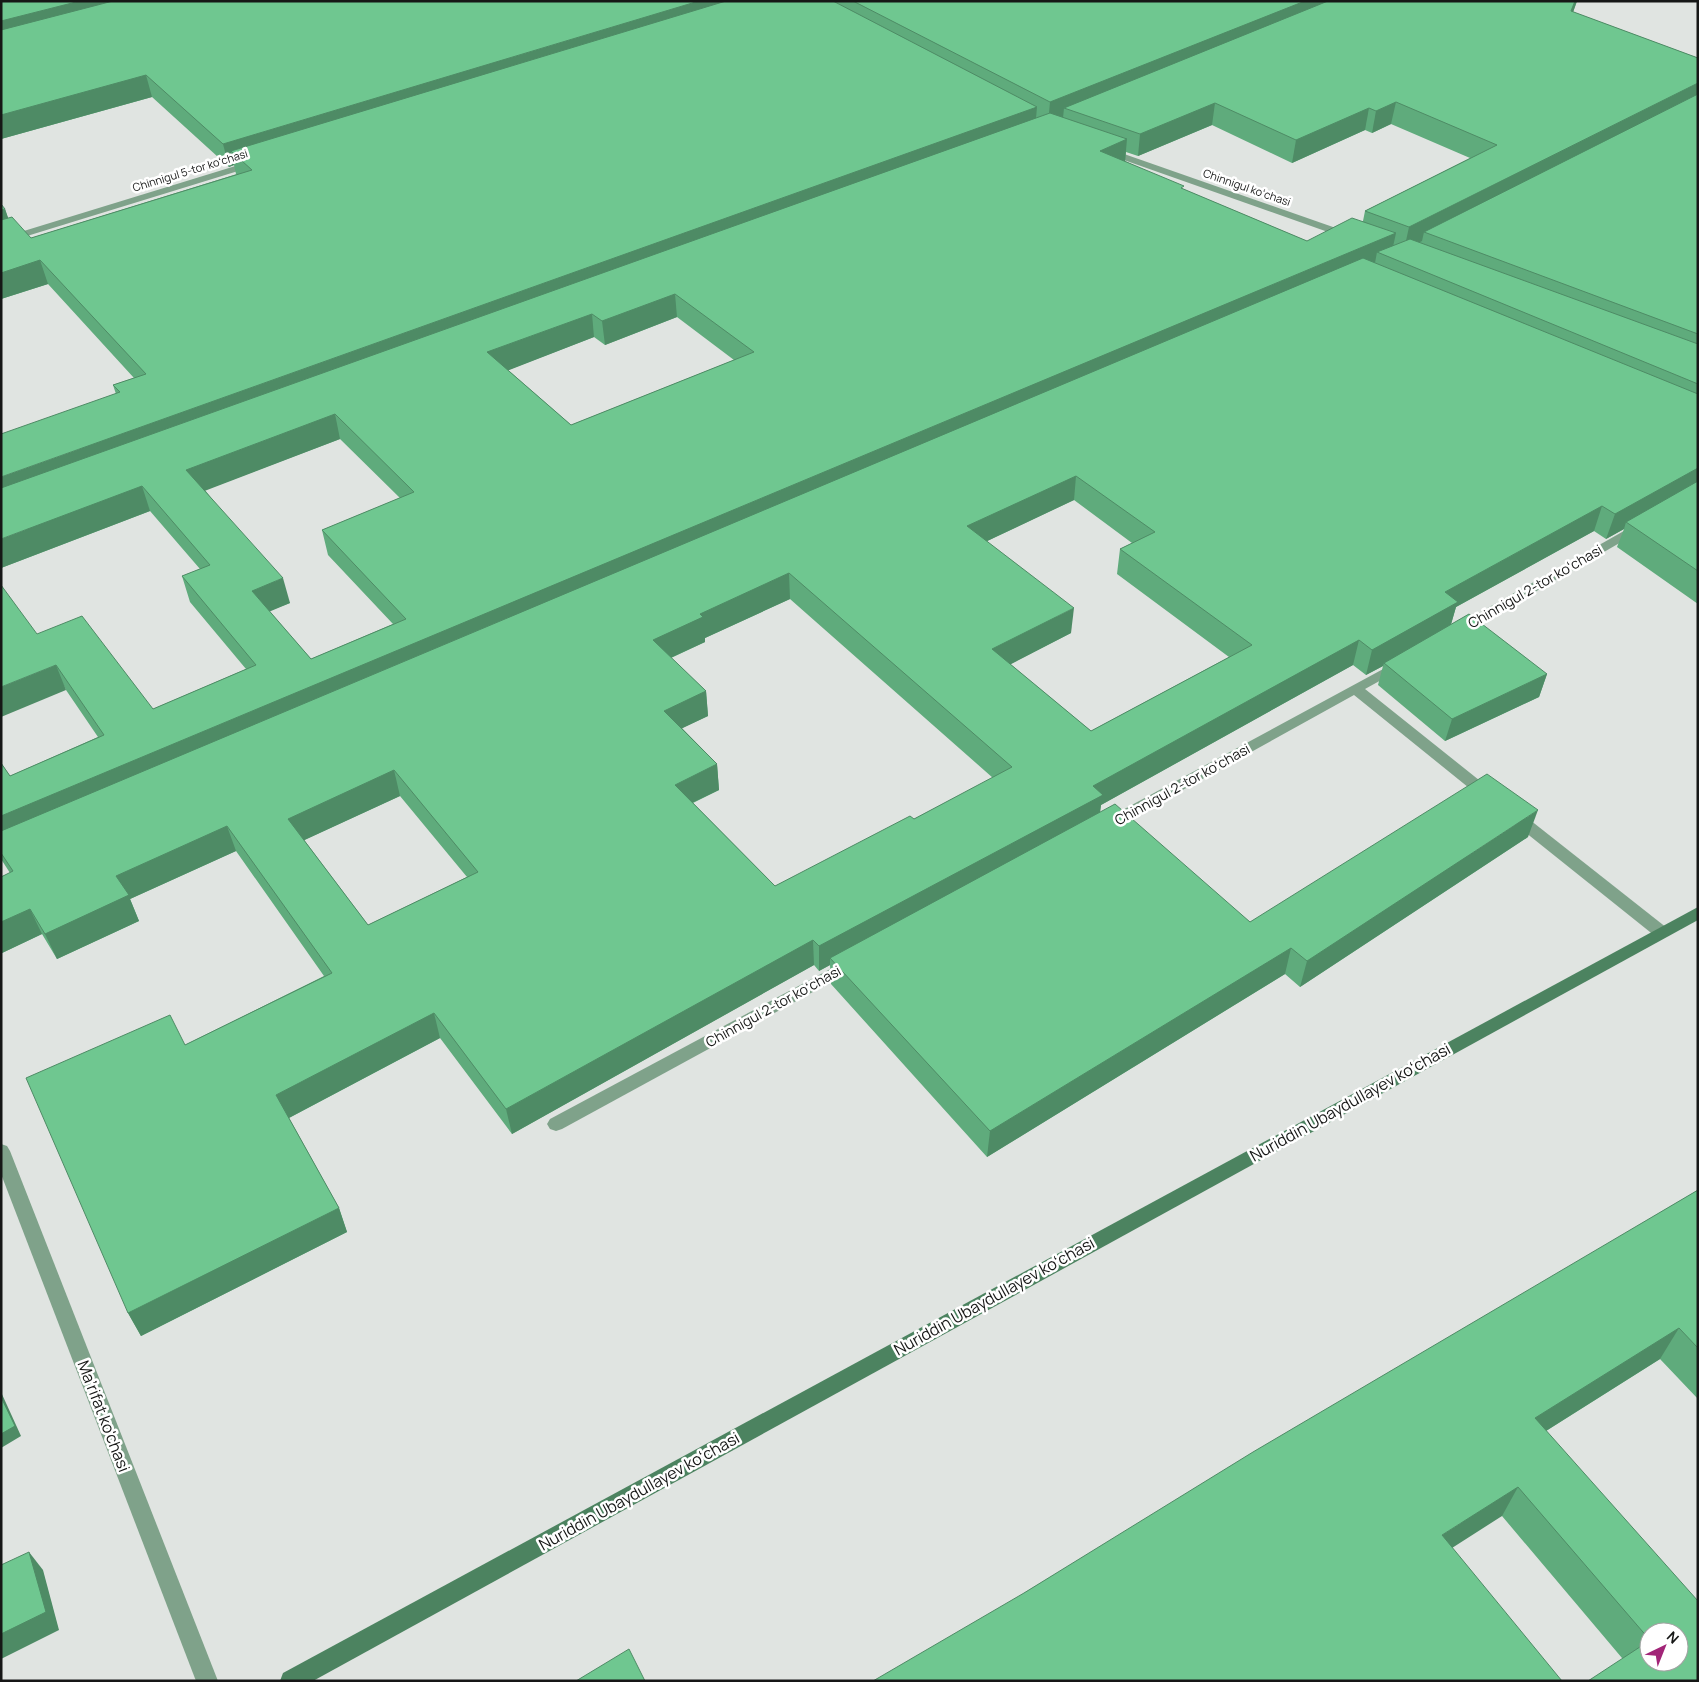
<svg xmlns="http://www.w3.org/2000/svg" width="1699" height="1682" font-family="Manrope,sans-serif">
<rect width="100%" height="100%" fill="#e0e4e1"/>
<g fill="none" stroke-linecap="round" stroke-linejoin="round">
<g fill="#7fa28a" fill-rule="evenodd">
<polygon points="1107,148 1353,234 1354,236 1349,239 1345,238 1104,153 1102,151"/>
<polygon points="255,160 260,163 258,165 1,244 1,238"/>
<polygon points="1638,523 1642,524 1644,527 1642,530 1464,633 1454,633 1452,630 1454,627"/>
<polygon points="1398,661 1403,662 1405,665 1403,668 1365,689 1494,792 1496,796 1494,800 1489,801 1484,800 1354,695 1114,828 1109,829 1104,828 1102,824 1104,820"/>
<polygon points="1515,811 1520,812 1667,928 1669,932 1667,936 1661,938 1655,936 1510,820 1508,816 1510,812"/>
<polygon points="849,959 855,961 857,965 855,969 562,1129 556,1131 550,1129 547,1124 550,1119"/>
<polygon points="1,1144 7,1146 10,1151 218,1681 196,1681 1,1174"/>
</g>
<polygon fill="#4c8360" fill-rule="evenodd" points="1698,907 1698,920 313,1681 280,1681 283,1673"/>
</g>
<g fill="#5fab7c" fill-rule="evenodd">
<path d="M1,1h1576l-4,11 125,46v546l-81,-57 7,-18 -18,10 -12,-8 -138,76 -5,17 96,50 -8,23 -94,44 -67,-56 5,-19 -17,9 -13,-10 -252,140 -1,7 150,110 278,-85 -228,150 -15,-13 -298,183 -156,-173 -1,-19 -11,6 -5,-6 -302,169 -72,-96 -151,80 50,90 8,24 -206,104 -13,-23 57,-268 139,-69 -88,-125 -106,48 9,22 -82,38 -15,-25 -40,19 -1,-2v-74l9,-4 -9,-14v-96l9,13 88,-39 -32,-47 -29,-56 116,75 93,-40 -56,-67 -8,-26 18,-7 -50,-58 -149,57 115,-174 -3,-9 21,-7 -86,-94 -47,15 4,-90 3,9 23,20 206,-64h-1l-2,-9 -5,2 -77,-70 -151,42zM1391,124l79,34 -105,53 -2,10 -56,20 -124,-52 -58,-28 1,-9 12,4 74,-31 80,38 73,-33 7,3zM677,317l57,43 -163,65 -63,-55 86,-33 11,8zM340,439l60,59 -78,32 6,25 65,69 -82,35 -42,-48 21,-8 -85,-113zM1074,500l58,43 -12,6 -3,25 112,83 -138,74 -81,-67 61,-31 -84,-92zM790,599l203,179 -79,41 -139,67 -82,-83 26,-13 -2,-26 -35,-36 26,-12 -2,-25 -35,-33 34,-16v-4zM400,796l67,81 -99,48 -64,-85z"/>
<path d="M1698,1190v209l-38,-40 -114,72 152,250 -76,-23 -120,-142 -478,77zM1649,1632l30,30h-30z"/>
</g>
<g fill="#4e8b65">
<polygon points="80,1 169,1 1,44 1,21"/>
<polygon points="699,1 770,1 231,151 234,165 229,167 223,144"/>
<polygon points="1305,1 1354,1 1064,108 1063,118 1048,124 1050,102"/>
<polygon points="1575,1 1577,1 1566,32 1571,11"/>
<polygon points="146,75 152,97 1,139 1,115"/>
<polygon points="1698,83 1698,100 1424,232 1422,241 1404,250 1409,227"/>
<polygon points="1396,102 1391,124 1372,133 1376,111"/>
<polygon points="1215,103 1212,125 1138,156 1140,134"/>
<polygon points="1037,107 1035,130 1,505 1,477"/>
<polygon points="1369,108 1365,130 1292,163 1296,140"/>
<polygon points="1127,139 1125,162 1100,151"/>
<polygon points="5,209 13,232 1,236 1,210"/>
<polygon points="1396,233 1391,256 1377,252 1375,263 1,846 1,816"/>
<polygon points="40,260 48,284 1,299 1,273"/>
<polygon points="675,294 677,317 605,345 602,321"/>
<polygon points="592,314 594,337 491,377 487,352"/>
<polygon points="335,414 340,439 194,495 186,470"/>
<polygon points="1698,468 1698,486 1626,522 1624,529 1606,539 1615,514"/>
<polygon points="1076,476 1074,500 966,551 967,526"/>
<polygon points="142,486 150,511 1,568 1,539"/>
<polygon points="1602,506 1594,531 1456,607 1450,628 1384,663 1383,666 1366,675 1372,650 1445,592"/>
<polygon points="789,573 790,599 705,638 705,642 655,665 653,640 700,614"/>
<polygon points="283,578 290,603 259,616 252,591"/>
<polygon points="1074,608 1071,633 990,675 992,649"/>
<polygon points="1359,640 1353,665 1101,805 1099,820 830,958 830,965 819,971 819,946 1093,786"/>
<polygon points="56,665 66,690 1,717 1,687"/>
<polygon points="1547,674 1539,697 1445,741 1452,719"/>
<polygon points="706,691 708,716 666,736 664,711"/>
<polygon points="717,764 719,790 677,810 675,785"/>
<polygon points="394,770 400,796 296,844 288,819"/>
<polygon points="1538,810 1528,837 1300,987 1307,961"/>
<polygon points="227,826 236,851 130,899 139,921 57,959 45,934 116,876"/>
<polygon points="30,909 42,934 2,953 1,951 1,922"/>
<polygon points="813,940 814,965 512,1134 506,1109"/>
<polygon points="1291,948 1285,974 987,1157 990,1131"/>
<polygon points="434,1013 440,1038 285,1120 276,1095"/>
<polygon points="339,1208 347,1232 141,1336 128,1313"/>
<polygon points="1679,1328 1660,1359 1519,1448 1535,1418"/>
<polygon points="1,1392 21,1436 1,1448"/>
<polygon points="1518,1487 1502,1516 1427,1564 1442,1535"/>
<polygon points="29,1552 43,1570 59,1630 1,1659 1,1634"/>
</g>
<g fill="#6fc790" stroke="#4e8b65" fill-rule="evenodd">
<polygon points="1,1 80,1 1,21"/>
<polygon points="113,1 699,1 223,144 146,75 1,115 1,30"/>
<polygon points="726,1 833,1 1037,107 1,477 1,434 120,392 113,385 146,374 40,260 1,273 1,220 12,217 31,238 252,170 231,151"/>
<polygon points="853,1 1305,1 1050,102"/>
<polygon points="1328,1 1575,1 1571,11 1698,58 1698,83 1409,227 1365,211 1497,145 1396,102 1376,111 1369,108 1296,140 1215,103 1140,134 1064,108"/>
<polygon points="1698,94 1698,334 1424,232"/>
<path d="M1050,113l77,26 -27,12 84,35 -3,2 126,53 45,-23 44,15 -1395,583v-53l9,13 94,-41 -48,-70 -55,22v-102l36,49 45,-18 71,93 103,-44 -74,-89 28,-11 -68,-79 -141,53v-51zM675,294l79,58 -183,73 -84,-73 105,-38 10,7zM335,414l79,78 -92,38 84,89 -95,40 -59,-68 31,-13 -97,-108z"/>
<polygon points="1,204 5,209 1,210"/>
<polygon points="1410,239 1698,344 1698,384 1377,252"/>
<path d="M1363,258l335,136v74l-83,46 -13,-8 -157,86 13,10 -86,48 -13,-10 -266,146 10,9 -284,151 -6,-6 -307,169 -72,-96 -158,82 63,113 -211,105 -102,-235 144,-63 15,30 147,-72 -105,-147 -111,50 13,19 -84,39 -15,-25 -29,13v-45l12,-6 -12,-18v-22zM1076,476l79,56 -35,17 132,96 -161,86 -99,-82 82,-41 -107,-82zM789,573l223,194 -98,52 -4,-3 -135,70 -100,-101 42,-21 -53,-53 42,-20 -53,-51 50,-23 -3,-3zM394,770l84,102 -110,53 -80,-106z"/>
<polygon points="1698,481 1698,571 1626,522"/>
<polygon points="1469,614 1547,674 1452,719 1384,663"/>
<polygon points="1487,774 1538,810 1307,961 1291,948 990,1131 830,958 1115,804 1250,922"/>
<polygon points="1698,1190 1698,1348 1679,1328 1535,1418 1698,1601 1698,1681 1588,1681 1649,1641 1649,1662 1679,1662 1679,1632 1649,1632 1649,1639 1518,1487 1442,1535 1562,1681 873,1681 1024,1593 1253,1452"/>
<polygon points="1,1397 15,1426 1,1434"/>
<polygon points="29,1552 46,1612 1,1634 1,1565"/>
<polygon points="629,1649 645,1681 576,1681"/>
</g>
<g text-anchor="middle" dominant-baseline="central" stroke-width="5" stroke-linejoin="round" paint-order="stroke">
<g font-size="11" fill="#161716" stroke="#fff">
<text transform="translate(190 170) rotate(-17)">Chinnigul 5-tor koʻchasi</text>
<text transform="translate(1247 187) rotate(19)">Chinnigul koʻchasi</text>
</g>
<g font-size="14" fill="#161716" stroke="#fff">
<text transform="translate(1535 586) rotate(-30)">Chinnigul 2-tor koʻchasi</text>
<text transform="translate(1182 784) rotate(-29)">Chinnigul 2-tor koʻchasi</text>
<text transform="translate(773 1006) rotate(-29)">Chinnigul 2-tor koʻchasi</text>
</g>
<g font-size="16" fill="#161716" stroke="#fff">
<text transform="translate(1350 1102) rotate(-29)">Nuriddin Ubaydullayev koʻchasi</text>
<text transform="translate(994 1296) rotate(-29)">Nuriddin Ubaydullayev koʻchasi</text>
<text transform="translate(104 1416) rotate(69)">Maʼrifat ko'chasi</text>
<text transform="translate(639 1491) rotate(-29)">Nuriddin Ubaydullayev koʻchasi</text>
</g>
</g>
<rect width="1699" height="1682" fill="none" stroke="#161716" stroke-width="5"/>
<g transform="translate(1664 1647) rotate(43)"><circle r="24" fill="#ffffff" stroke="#a2a2a2"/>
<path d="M0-4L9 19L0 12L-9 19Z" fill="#a22578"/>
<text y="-8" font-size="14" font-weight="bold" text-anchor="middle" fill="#161716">N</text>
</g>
</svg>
